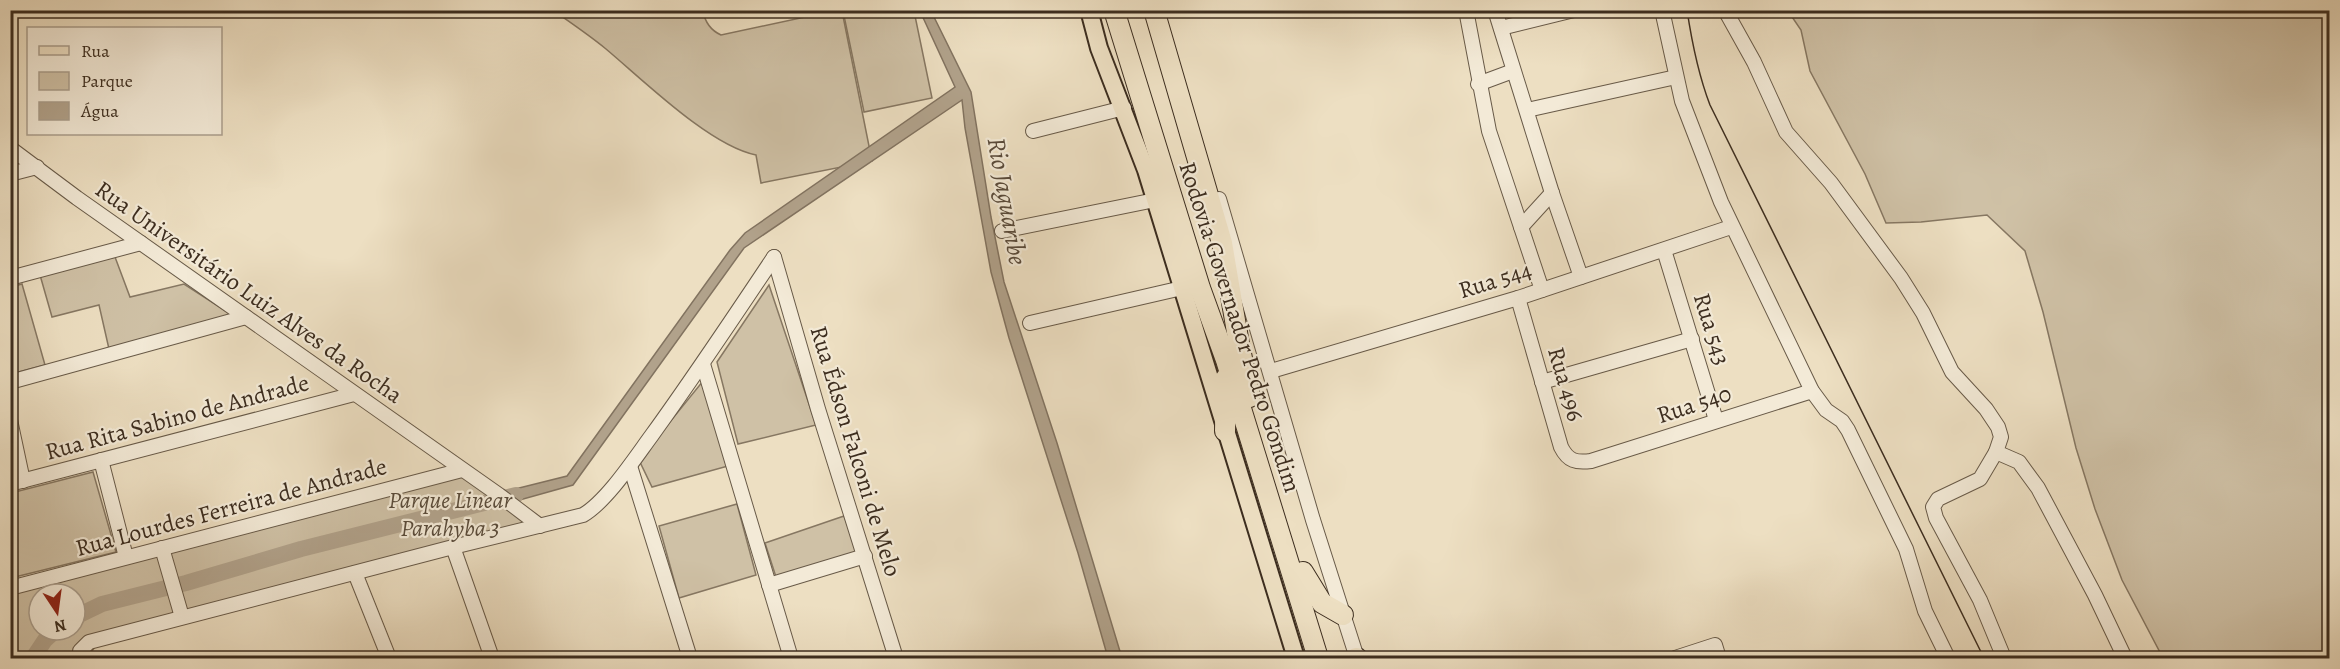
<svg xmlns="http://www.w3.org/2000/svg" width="2340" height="669" font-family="Alegreya,serif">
<rect width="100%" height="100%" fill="#eddfc2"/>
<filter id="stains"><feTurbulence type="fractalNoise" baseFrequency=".00333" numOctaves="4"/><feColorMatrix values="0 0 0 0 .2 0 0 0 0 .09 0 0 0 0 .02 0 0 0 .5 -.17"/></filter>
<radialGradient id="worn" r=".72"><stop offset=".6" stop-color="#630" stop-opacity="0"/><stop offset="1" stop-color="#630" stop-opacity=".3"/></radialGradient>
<g fill="#cfc1a6" stroke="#867762" stroke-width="1.5" fill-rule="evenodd">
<path d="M554,11h149c2,11 7,19 18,24l112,-24h9l30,150 -111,22 -5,-28c-46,-9 -113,-75 -150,-106 -17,-14 -35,-26 -52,-38z"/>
<polygon points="843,11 914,11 932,98 864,112"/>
<polygon points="1788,11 2329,11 2329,658 2163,658 2122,580 2095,509 2076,448 2043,312 2025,251 1987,215 1921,222 1886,223 1865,174 1810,71 1801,30"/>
<polygon points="115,257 130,297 184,284 232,315 109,349 99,305 52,317 40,275"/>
<polygon points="22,284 45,365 11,374 11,287"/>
<polygon points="769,285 816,425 738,444 717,362"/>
<polygon points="703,381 728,466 652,487 639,460"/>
<polygon points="93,472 116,552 11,578 11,493"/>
<path d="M460,473l78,54 -441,117 -10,14h-76v-64zM39,594h36v36h-36z"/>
<polygon points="737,504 756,575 679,598 659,526"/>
<polygon points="844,516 858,552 776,577 765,543"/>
</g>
<polygon fill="#b1a28b" stroke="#827360" stroke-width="1.5" points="920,11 931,11 971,92 991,217 1004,282 1057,443 1122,658 1108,658 1078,553 1009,338 991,272 965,128 962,100 744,248 573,485 505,504 491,495 567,476 730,250 745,233 955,87"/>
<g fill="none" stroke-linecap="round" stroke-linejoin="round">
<g stroke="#b1a28b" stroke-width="16">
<polyline points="75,617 102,604 186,583 301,549 516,495"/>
<polyline points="33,658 45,640 56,630"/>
</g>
<defs>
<g id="minor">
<polyline points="1466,10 1489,131 1542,290"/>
<polyline points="1495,10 1552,193 1581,277"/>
<polyline points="1662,10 1682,101 1721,202 1812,391 1826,410 1842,421 1848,430 1906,549 1925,611 1948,658"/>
<polyline points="1725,10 1754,62 1786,132 1831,183 1901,278 1923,313 1952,372 1986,409 1998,427 2001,437 1996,452 2019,462 2038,488 2095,595 2125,658"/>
<polyline points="1501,28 1574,10"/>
<polyline points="1478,84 1513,71"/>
<polyline points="1527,110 1676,77"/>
<polyline points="1033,131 1124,108"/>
<polyline points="10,148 77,198 499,495 540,526"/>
<polyline points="10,174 37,167"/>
<polyline points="1219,199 1313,520 1357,658"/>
<polyline points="1521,227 1552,193"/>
<polyline points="1002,231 1155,200"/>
<polyline points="1664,250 1716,420"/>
<polyline points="774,257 818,409 896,658"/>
<polyline points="10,278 141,243"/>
<path d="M1518,298l43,149c7,14 15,16 30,14l221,-70"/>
<polyline points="1030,323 1182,288"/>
<polyline points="703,364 791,658"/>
<polyline points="1271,371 1518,298 1731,227"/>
<polyline points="10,382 246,317"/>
<polyline points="1542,382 1692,339"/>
<polyline points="10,420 23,481"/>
<polyline points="1996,452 1980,479 1938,499 1933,507 1936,518 1980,600 2004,658"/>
<polyline points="101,460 126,557"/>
<polyline points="630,466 690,658"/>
<polyline points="10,484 354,394"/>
<polyline points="453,547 492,658"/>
<polyline points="162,548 182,617"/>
<polyline points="355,573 389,658"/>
<polyline points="769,585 865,556"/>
<polyline points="10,588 462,470"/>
<path d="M80,658v-7l9,-9 364,-95 130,-32c24,-14 52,-57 69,-80 42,-58 82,-118 122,-178"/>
<polyline points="1675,658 1715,645 1719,658"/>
</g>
<polyline id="major" points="1089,10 1099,48 1146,170 1296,658"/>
<g id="highway">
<polyline points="1114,10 1200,288 1226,360 1318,658"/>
<polyline points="1154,10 1222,243 1239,344 1250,397"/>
<polyline points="1225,431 1226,378"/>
<polyline points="1303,572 1322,603 1343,615"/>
<polyline points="1356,658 1357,658"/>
</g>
</defs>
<use href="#minor" stroke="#685a48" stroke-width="16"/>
<use href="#major" stroke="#3c2d1f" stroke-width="20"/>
<use href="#highway" stroke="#3c2d1f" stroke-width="22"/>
<use href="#minor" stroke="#f3ead7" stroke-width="14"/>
<use href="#major" stroke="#eddfc2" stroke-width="16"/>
<use href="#highway" stroke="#eddfc2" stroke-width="20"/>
<path stroke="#3c2d1f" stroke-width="1.5" d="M1687,10c5,33 11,64 23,95l274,553"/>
</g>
<g text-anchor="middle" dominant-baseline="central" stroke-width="4.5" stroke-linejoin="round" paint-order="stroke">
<g font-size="24" fill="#3c2d1f" stroke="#f3ead7">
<text transform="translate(1495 280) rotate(-17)">Rua 544</text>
<text transform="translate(249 292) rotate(35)">Rua Universitário Luiz Alves da Rocha</text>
<text transform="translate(1240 327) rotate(72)">Rodovia Governador Pedro Gondim</text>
<text transform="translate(1712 329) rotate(73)">Rua 543</text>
<text transform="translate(1566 384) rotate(74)">Rua 496</text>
<text transform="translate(1694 404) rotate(-18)">Rua 540</text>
<text transform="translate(177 417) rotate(-15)">Rua Rita Sabino de Andrade</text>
<text transform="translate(856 451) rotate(73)">Rua Édson Falconi de Melo</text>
<text transform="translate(231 507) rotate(-15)">Rua Lourdes Ferreira de Andrade</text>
</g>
<g font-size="24" font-style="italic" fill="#594b3a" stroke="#f3ead7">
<text x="450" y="500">Parque Linear<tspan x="450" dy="28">Parahyba 3</tspan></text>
</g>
<g font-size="26" font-style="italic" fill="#594a3a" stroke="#f3ead7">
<text transform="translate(1007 201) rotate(80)">Rio Jaguaribe</text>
</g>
</g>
<rect width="2340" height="669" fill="none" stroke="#eddfc2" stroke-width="36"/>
<rect x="12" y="12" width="2316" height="645" fill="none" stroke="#3c2d1f" stroke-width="3"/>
<rect x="18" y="18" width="2304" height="633" fill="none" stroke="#3c2d1f" stroke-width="1.5"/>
<rect x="27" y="27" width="195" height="108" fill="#f3ead7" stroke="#aa9e8d" stroke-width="1.5"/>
<rect x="39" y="46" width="30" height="9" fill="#eddfc2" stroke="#aa9e8d" stroke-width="1.5"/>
<text x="81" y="57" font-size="18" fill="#3c2d1f">Rua</text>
<rect x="39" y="72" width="30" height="18" fill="#cfc1a6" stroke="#aa9e8d" stroke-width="1.5"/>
<text x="81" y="87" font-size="18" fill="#3c2d1f">Parque</text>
<rect x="39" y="102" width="30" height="18" fill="#b1a28b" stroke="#aa9e8d" stroke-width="1.5"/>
<text x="81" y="117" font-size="18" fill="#3c2d1f">Água</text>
<g transform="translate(57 612) rotate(167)"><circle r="28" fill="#f3ead7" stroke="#aa9e8d" stroke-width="1.5"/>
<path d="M0-4.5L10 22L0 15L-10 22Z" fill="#8f2418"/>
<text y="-9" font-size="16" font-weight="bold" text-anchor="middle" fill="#3c2d1f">N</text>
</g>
<rect width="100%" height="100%" filter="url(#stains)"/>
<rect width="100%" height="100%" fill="url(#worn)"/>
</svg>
